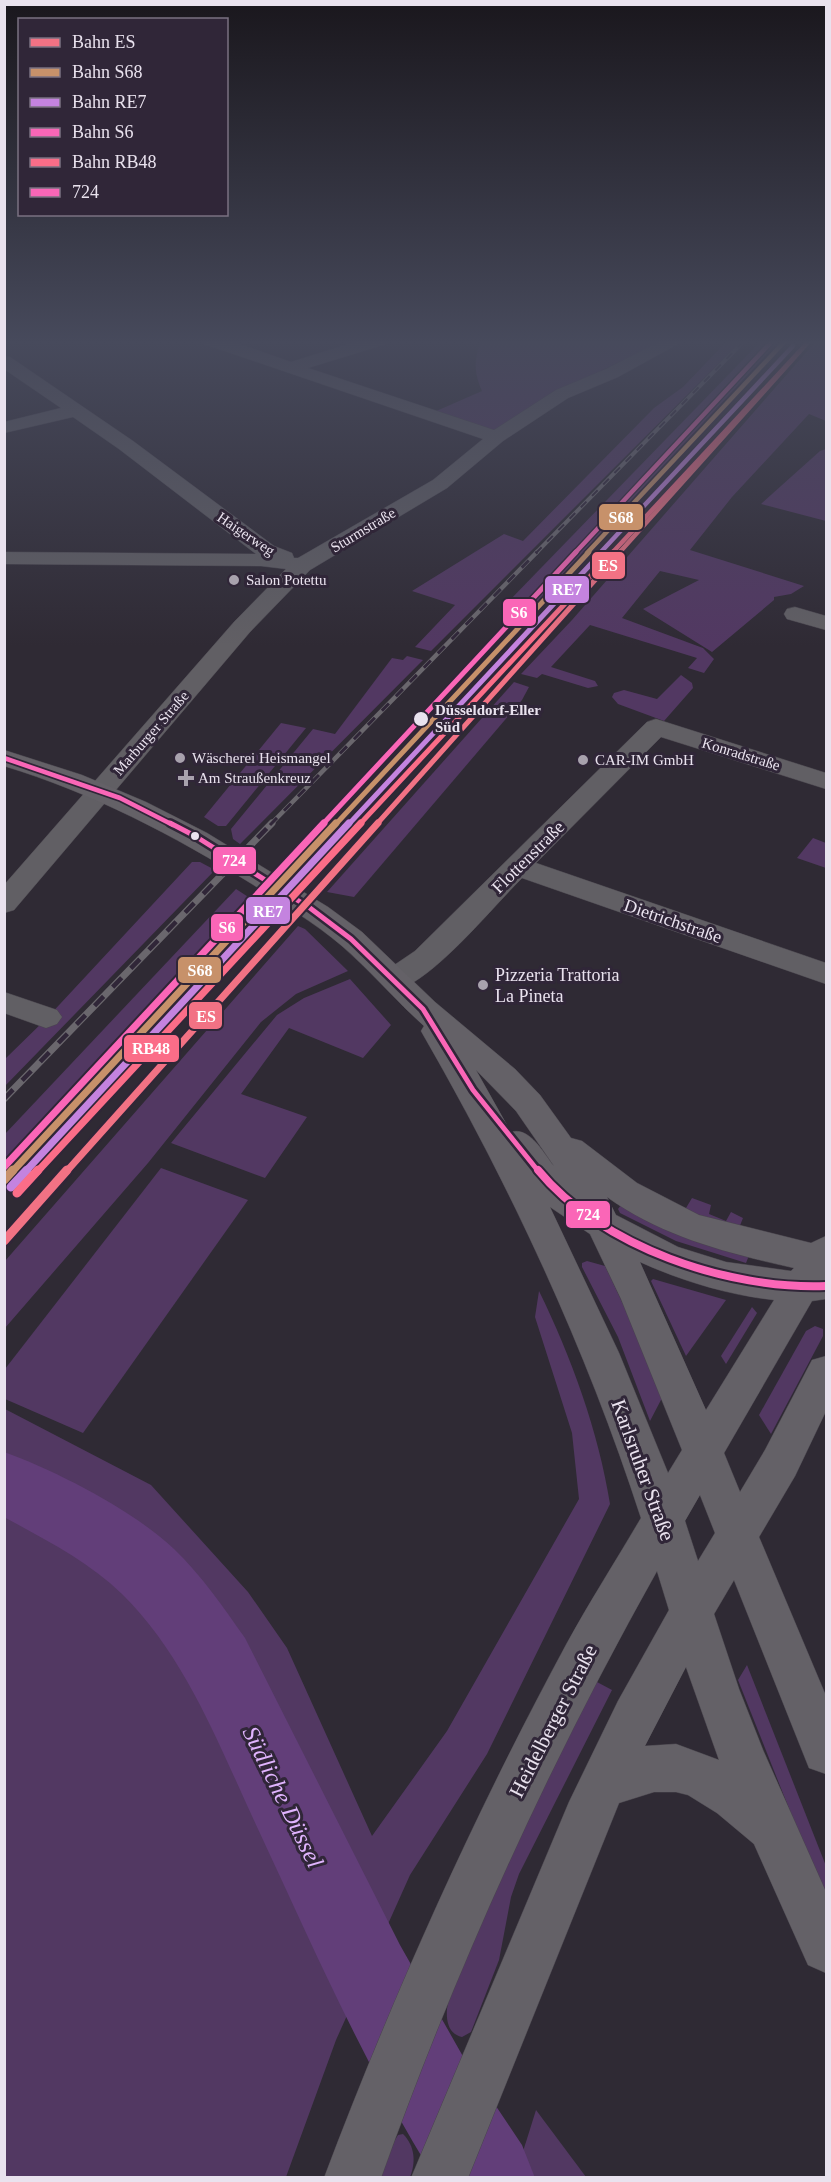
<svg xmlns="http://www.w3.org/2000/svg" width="831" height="2182" font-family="Georgia,serif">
<rect width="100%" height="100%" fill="#2f2a34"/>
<g fill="#523862">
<path d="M476,340h189l-110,53 -62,38 -59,-19 48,-21c-8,-18 -8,-30 -2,-48z"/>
<polygon points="728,340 742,340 431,651 415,647 455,605 412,591 504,534 523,541 654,408 683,387"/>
<polygon points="762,340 780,340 531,608 508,602"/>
<polygon points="817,340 826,340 826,421 809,414 732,497 690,550 804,586 791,594 774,597 774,600 712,652 643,609 699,580 660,571 622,618 703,648 714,659 704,673 688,668 697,658 590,625 551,667 595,681 598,686 588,688 542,674 537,678 521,674 572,620"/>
<polygon points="826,449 826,521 761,504 820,451"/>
<polygon points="407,656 423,660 240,844 233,839 231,829 313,729 335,734 392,658 403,660"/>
<polygon points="681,675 692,683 693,688 664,721 618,704 612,697 614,693 624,690 657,699"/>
<polygon points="514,682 529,687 522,700 354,897 327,892"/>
<polygon points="281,723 306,728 226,826 218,826 204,817"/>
<polygon points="813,838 826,843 826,868 797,858"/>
<polygon points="192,862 200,862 215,870 5,1086 5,1059 47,1018"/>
<polygon points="236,889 256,902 5,1166 5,1134"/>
<polygon points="298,926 305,929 348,971 296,994 261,1022 148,1163 5,1328 5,1261"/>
<polygon points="350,979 391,1025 363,1058 289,1028 241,1094 307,1117 265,1178 171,1143 277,1015 304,998"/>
<polygon points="161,1168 248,1200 83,1433 5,1399 5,1369"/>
<polygon points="692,1198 711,1205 709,1214 726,1221 731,1212 743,1218 739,1228 687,1211 686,1208"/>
<polygon points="621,1205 750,1253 746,1263 676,1241 620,1213 618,1209"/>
<polygon points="587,1261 605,1266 609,1274 636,1332 662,1398 650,1421 618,1337 582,1267 582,1263"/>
<polygon points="653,1279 726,1300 686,1356 651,1281"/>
<path d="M539,1291c32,65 60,142 71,213l-123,250 -77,121 -74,165 -50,137h-281v-768l146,76 97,107 39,56 85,188 75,-105 132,-232 -7,-66 -37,-116z"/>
<polygon points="752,1307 757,1313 726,1364 721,1356"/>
<polygon points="815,1326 823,1329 823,1336 771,1434 759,1415 806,1331"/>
<polygon points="747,1665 826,1866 826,1894 809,1859 738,1680"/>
<path d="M597,1682l15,8 -93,184 -8,23 -12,63 -28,72 -9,5c-13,-3 -16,-15 -15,-28 3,-20 19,-49 26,-68 36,-91 78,-173 124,-259z"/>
<polygon points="536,2110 586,2177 515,2177"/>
<path d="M403,2134c12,12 13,28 7,43l-30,1 15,-38 3,-5z"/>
</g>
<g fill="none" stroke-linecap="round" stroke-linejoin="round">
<path fill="#623e79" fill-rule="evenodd" d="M4,1452c53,19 130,59 170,97 28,27 49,58 71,89l155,307 65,115 57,85 13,33h-100c-70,-111 -122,-231 -177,-349 -38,-81 -71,-171 -136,-235 -34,-33 -76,-54 -118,-77z"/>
<defs>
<g id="minor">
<polygon points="202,340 228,340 291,362 361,340 388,340 386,344 308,368 494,430 556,390 606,369 663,340 685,340 618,377 568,398 503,441 447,488 310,570 250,632 14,910 4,913 4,885 234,622 286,569 261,566 4,564 4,552 256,554 119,449 73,417 4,433 4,422 61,408 4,369 4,356 10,357 133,441 274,546 292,553 294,558 298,558 433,480 483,439 204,344"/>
<polygon points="795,607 826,616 826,630 787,619 784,614 787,609"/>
<path d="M656,719l170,54v16l-165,-52 -125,126 290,100v21l-304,-106c-31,31 -77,88 -115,108 -8,4 -15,2 -23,0l-4,-7 4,-7 31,-21 232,-229z"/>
<polygon points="4,992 57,1010 62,1017 57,1024 46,1028 4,1013"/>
</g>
<path id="major" d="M4,750l78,25 64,27 61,31 121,74 34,25 73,70 80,67 25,26 31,43 11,3 55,42 62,32 112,28 15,-7v63l-14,2 -88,152 16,39 25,-42 47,-90 14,-4v55l-31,65 -36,61 67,159v78l-17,-6 -75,-188 -20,34 25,75 24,61 63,142v81l-18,-8 -54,-121 -37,-31 -29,-18 -12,-3h-22l-35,11 -151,375h-57l158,-376 49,-101 51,-91 -12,-39c-109,194 -201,397 -276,607h-57c69,-183 150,-363 243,-535 23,-42 50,-84 74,-125 -55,-170 -131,-333 -220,-487l3,-5c-28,-25 -53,-55 -82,-80 -28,-24 -60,-42 -90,-62 -79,-49 -159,-91 -248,-118zM476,1070l40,41 38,55c-10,-12 -24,-40 -43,-34zM607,1197c56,40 120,56 187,71l-3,3 -65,-9 -48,-15 -62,-32zM550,1207l40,27 31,65 61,151 -14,23 -49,-120zM640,1262c42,19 88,33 134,38l-68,110zM700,1495l15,38 -17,28 -13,-40zM686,1667l33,93 -43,-16 -31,2z"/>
</defs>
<use href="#minor" stroke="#49454d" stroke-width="1"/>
<use href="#major" stroke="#49454d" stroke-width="1"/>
<use href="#minor" fill="#615f64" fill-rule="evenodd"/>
<use href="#major" fill="#646167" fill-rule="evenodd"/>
<defs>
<polyline id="rail-far2" points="536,553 745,340"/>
<polyline id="rail-far1" points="270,825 537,552"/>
<polyline id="rail" points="4,1099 272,823"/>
</defs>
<use href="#rail-far2" stroke="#6a676d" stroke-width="4"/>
<use href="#rail-far1" stroke="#6a676d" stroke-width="4.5"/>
<use href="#rail" stroke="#6a676d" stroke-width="7"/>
<use href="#rail-far2" stroke="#302638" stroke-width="2" stroke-dasharray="8" stroke-linecap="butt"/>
<use href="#rail-far1" stroke="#302638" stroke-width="3" stroke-dasharray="10" stroke-linecap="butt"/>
<use href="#rail" stroke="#302638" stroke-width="4.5" stroke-dasharray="13" stroke-linecap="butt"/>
<defs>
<polyline id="bus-1-far2" points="4,758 120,798 173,825"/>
<polyline id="bus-1-far1" points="170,823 195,836 310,908 351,939 423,1009 473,1090 539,1172"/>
<path id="bus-1" d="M538,1170c63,77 191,120 288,116"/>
</defs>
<use href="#bus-1-far2" stroke="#302638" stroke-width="8"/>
<use href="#bus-1-far1" stroke="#302638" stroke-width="10"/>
<use href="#bus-1" stroke="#302638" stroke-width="12"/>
<use href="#bus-1-far2" stroke="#fa66b7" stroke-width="4.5"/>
<use href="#bus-1-far1" stroke="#fa66b7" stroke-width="5"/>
<use href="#bus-1" stroke="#fa66b7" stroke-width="8"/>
<defs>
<polyline id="rail-1-far3" points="619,553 810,340"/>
<polyline id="rail-1-far2" points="376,825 620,552"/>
<polyline id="rail-1-far1" points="66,1172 378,823"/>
<polyline id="rail-1" points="4,1241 67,1170"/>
<polyline id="rail-2-far3" points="587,553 786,340"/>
<polyline id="rail-2-far2" points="335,825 589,552"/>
<polyline id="rail-2-far1" points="12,1172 336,823"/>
<polyline id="rail-2" points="4,1180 13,1170"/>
<polyline id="rail-3-far3" points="600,553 793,346"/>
<polyline id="rail-3-far2" points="348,825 602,552"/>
<polyline id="rail-3-far1" points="25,1172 349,823"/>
<polyline id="rail-3" points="11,1187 27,1170"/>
<polyline id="rail-4-far2" points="575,553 773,340"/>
<polyline id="rail-4-far1" points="322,825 576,552"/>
<polyline id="rail-4" points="4,1167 324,823"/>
<polyline id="rail-5-far3" points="612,553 799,352"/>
<polyline id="rail-5-far2" points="359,825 613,552"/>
<polyline id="rail-5-far1" points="37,1172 361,823"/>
<polyline id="rail-5" points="17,1193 38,1170"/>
</defs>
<use href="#rail-1-far3" stroke="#302638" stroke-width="7"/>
<use href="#rail-1-far2" stroke="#302638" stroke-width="8"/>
<use href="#rail-1-far1" stroke="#302638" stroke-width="11"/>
<use href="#rail-1" stroke="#302638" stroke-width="14"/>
<use href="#rail-2-far3" stroke="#302638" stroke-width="7"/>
<use href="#rail-2-far2" stroke="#302638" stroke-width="8"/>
<use href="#rail-2-far1" stroke="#302638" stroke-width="11"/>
<use href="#rail-2" stroke="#302638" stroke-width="14"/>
<use href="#rail-3-far3" stroke="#302638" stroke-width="7"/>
<use href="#rail-3-far2" stroke="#302638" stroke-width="8"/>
<use href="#rail-3-far1" stroke="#302638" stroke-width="11"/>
<use href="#rail-3" stroke="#302638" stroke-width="14"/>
<use href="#rail-4-far2" stroke="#302638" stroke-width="7"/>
<use href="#rail-4-far1" stroke="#302638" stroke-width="8"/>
<use href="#rail-4" stroke="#302638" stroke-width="11"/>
<use href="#rail-5-far3" stroke="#302638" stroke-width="7"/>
<use href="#rail-5-far2" stroke="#302638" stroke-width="8"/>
<use href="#rail-5-far1" stroke="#302638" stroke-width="11"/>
<use href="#rail-5" stroke="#302638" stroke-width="14"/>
<use href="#rail-1-far3" stroke="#f27284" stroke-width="4.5"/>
<use href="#rail-1-far2" stroke="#f27284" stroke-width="5"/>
<use href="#rail-1-far1" stroke="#f27284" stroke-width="7"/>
<use href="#rail-1" stroke="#f27284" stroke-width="9"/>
<use href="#rail-2-far3" stroke="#c7916a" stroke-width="4.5"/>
<use href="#rail-2-far2" stroke="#c7916a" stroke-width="5"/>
<use href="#rail-2-far1" stroke="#c7916a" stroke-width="7"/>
<use href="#rail-2" stroke="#c7916a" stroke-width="9"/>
<use href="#rail-3-far3" stroke="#c483df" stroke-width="4.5"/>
<use href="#rail-3-far2" stroke="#c483df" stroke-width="5"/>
<use href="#rail-3-far1" stroke="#c483df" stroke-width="7"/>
<use href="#rail-3" stroke="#c483df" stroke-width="9"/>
<use href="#rail-4-far2" stroke="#fa66b7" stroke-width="4.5"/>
<use href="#rail-4-far1" stroke="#fa66b7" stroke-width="5"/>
<use href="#rail-4" stroke="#fa66b7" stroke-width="7"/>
<use href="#rail-5-far3" stroke="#fb6d88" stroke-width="4.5"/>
<use href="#rail-5-far2" stroke="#fb6d88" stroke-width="5"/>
<use href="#rail-5-far1" stroke="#fb6d88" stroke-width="7"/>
<use href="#rail-5" stroke="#fb6d88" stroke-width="9"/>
</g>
<linearGradient id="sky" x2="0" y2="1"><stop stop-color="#1a171d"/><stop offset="0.53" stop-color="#474a5c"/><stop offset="1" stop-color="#474a5c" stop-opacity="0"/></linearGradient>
<rect width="831" height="646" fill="url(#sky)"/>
<g fill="#a8a2ad" stroke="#302638" stroke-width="2">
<circle cx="234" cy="580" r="6"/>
<circle cx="180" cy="758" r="6"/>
<circle cx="583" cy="760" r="6"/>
<path d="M183 769h6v6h6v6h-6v6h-6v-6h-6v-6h6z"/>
<circle cx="483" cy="985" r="6"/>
</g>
<g fill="#e9e2ee" stroke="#302638" stroke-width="2">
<circle cx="421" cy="719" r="8"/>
<circle cx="195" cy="836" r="5"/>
</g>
<g text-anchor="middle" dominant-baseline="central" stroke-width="6" stroke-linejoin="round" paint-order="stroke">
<g font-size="15" fill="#e9e2ee" stroke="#302638">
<text transform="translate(363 530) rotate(-31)">Sturmstraße</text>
<text transform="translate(246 534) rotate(34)">Haigerweg</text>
<text transform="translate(151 733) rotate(-49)">Marburger Straße</text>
<text transform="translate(741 754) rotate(17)">Konradstraße</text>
</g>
<g font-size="15" fill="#e9e2ee" stroke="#302638" text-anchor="start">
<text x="246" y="580">Salon Potettu</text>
<text x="192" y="758">Wäscherei Heismangel</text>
<text x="595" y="760">CAR-IM GmbH</text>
<text x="198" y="778">Am Straußenkreuz</text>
</g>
<g font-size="15" font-weight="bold" fill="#e9e2ee" stroke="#302638" text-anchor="start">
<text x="435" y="710">Düsseldorf-Eller<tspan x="435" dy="17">Süd</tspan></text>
</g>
<g font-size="18" fill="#e9e2ee" stroke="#302638">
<text transform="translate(528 857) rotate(-45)">Flottenstraße</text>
<text transform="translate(673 921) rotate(19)">Dietrichstraße</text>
</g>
<g font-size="18" fill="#e9e2ee" stroke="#302638" text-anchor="start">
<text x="495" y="975">Pizzeria Trattoria<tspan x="495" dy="21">La Pineta</tspan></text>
</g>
<g font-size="21" fill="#e9e2ee" stroke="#302638">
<text transform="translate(643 1470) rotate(70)">Karlsruher Straße</text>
<text transform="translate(553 1721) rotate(-63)">Heidelberger Straße</text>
</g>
<g font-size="24" font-style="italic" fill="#e0b4fe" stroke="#302638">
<text transform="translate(283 1797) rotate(64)">Südliche Düssel</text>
</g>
</g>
<g stroke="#302638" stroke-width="2">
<rect x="598" y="503" width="46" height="28" rx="6" fill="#c7916a"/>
<rect x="591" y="551" width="35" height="29" rx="6" fill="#f27284"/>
<rect x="544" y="575" width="46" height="29" rx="6" fill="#c483df"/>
<rect x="502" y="598" width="35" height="29" rx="6" fill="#fa66b7"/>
<rect x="212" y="846" width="45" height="29" rx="6" fill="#fa66b7"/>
<rect x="245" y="896" width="46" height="29" rx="6" fill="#c483df"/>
<rect x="210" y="913" width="34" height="29" rx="6" fill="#fa66b7"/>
<rect x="177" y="956" width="45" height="28" rx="6" fill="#c7916a"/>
<rect x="188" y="1001" width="35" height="29" rx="6" fill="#f27284"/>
<rect x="123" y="1034" width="57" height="29" rx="6" fill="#fb6d88"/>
<rect x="565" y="1200" width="46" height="29" rx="6" fill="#fa66b7"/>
</g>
<g font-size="16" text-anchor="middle" font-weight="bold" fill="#fff">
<text x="621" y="523">S68</text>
<text x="608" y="571">ES</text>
<text x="567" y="595">RE7</text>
<text x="519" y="618">S6</text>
<text x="234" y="866">724</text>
<text x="268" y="917">RE7</text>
<text x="227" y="933">S6</text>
<text x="200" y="976">S68</text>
<text x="206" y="1022">ES</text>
<text x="151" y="1054">RB48</text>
<text x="588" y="1220">724</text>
</g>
<rect width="831" height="2182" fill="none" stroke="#e9e2ee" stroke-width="12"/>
<rect x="18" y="18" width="210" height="198" fill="#302638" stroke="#7a7181" stroke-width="1.5"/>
<rect x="30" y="38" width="30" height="9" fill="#f27284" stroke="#7a7181" stroke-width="1.5"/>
<text x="72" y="48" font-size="18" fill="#e9e2ee">Bahn ES</text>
<rect x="30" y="68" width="30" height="9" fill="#c7916a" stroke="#7a7181" stroke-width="1.5"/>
<text x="72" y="78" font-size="18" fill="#e9e2ee">Bahn S68</text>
<rect x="30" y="98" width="30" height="9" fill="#c483df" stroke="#7a7181" stroke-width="1.5"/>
<text x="72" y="108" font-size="18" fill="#e9e2ee">Bahn RE7</text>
<rect x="30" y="128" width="30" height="9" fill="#fa66b7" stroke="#7a7181" stroke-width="1.5"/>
<text x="72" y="138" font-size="18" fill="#e9e2ee">Bahn S6</text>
<rect x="30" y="158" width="30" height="9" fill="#fb6d88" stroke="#7a7181" stroke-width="1.5"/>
<text x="72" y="168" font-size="18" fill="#e9e2ee">Bahn RB48</text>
<rect x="30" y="188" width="30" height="9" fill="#fa66b7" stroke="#7a7181" stroke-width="1.5"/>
<text x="72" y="198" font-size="18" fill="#e9e2ee">724</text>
</svg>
